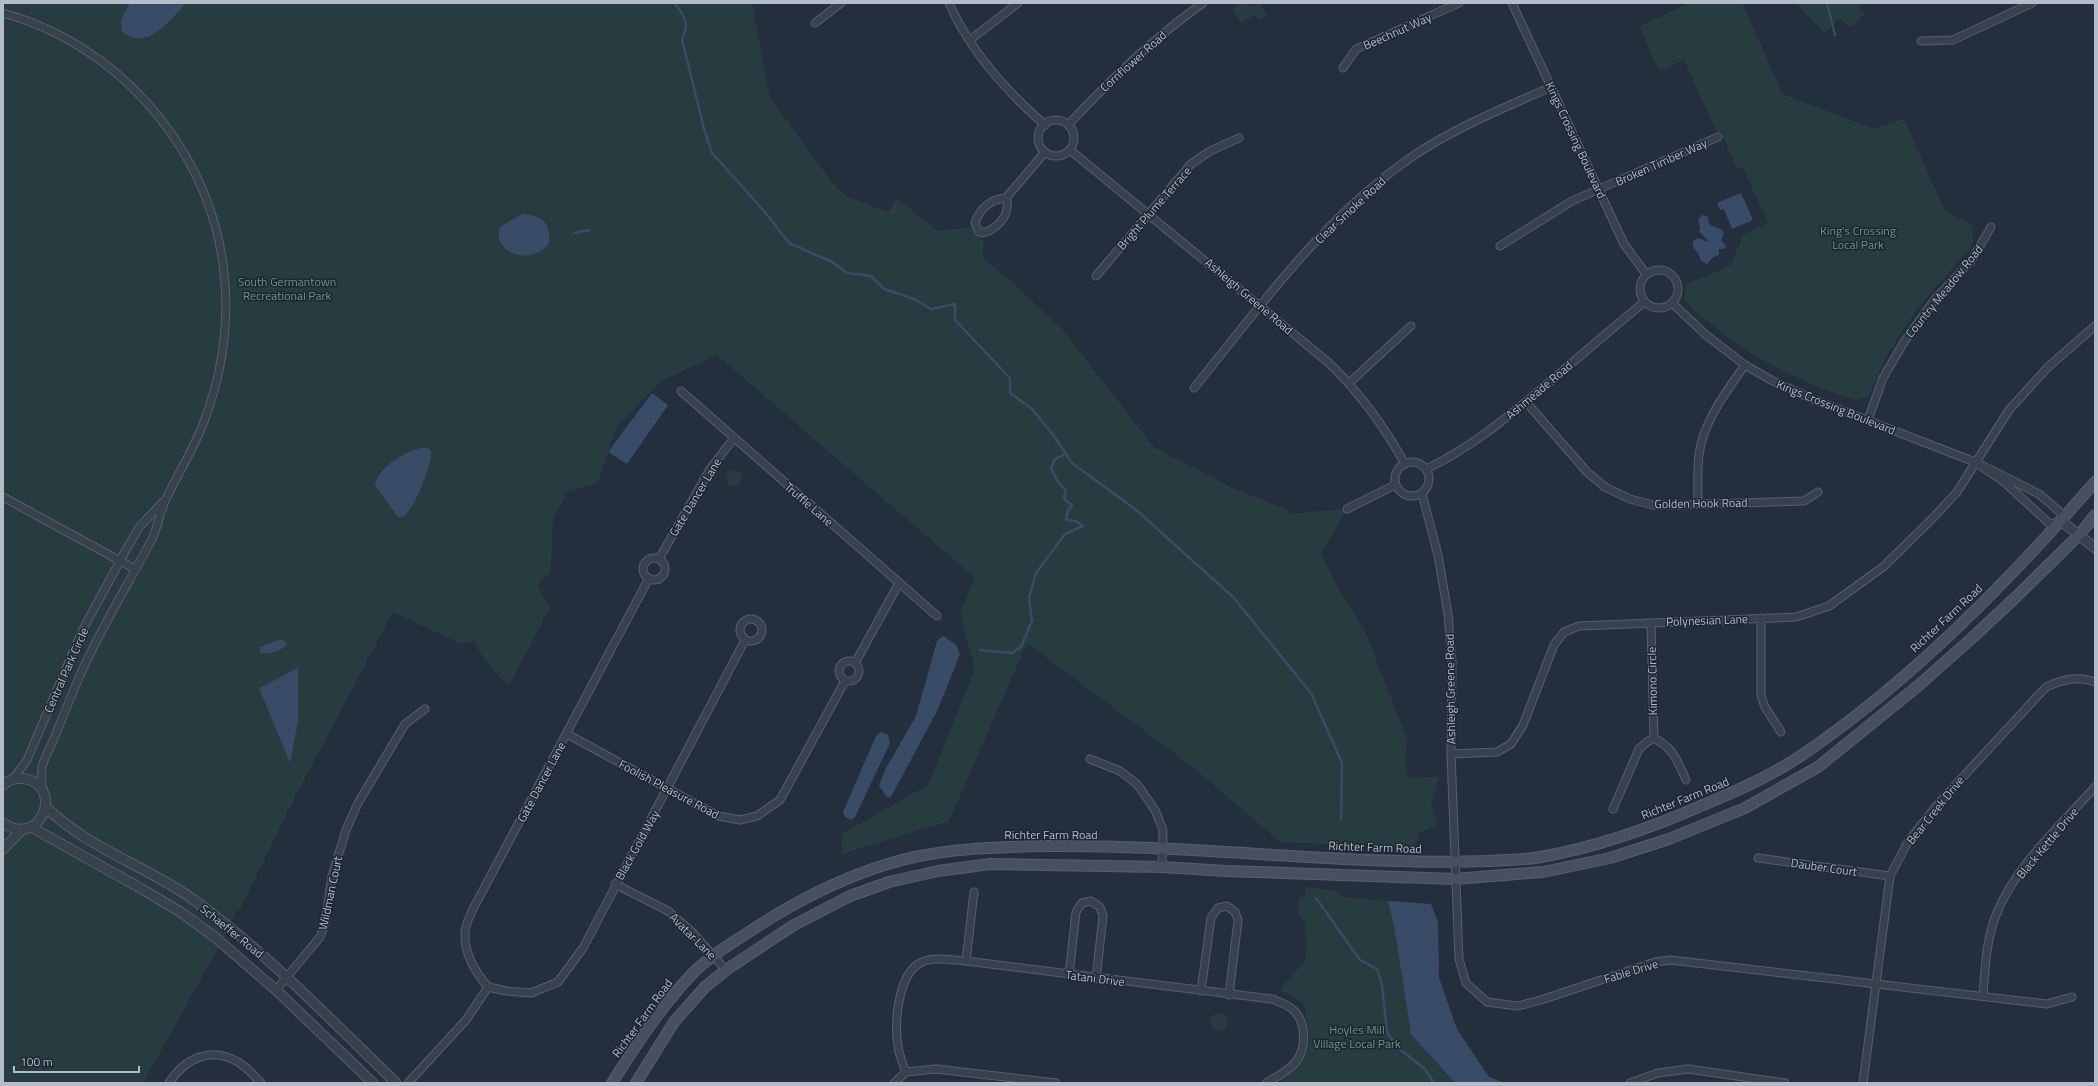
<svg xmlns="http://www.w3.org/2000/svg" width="2098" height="1086" font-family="'Titillium Web',sans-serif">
<rect width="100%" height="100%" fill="#242f3e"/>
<g fill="#263c3f">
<path d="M3,3h749l18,95 64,87 13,12 41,15 9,-14 40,33 39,-4 8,7 -1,24 31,26 48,45 92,118 79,41 53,21 3,5 58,-5 -26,44 14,30 29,46 43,109 -2,18 3,22 31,-1 -8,27 6,21 -17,7 -6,16 -134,-6 -86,-74 -167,-125 -78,178 -107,33v-20l86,-49 47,-116 -15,-56 15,-35 -258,-223 -57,27 -44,46 -18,54 -31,11 -14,26 -2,52 -14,14 13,23 -40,76 -5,-1c-9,-11 -27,-30 -31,-42l-12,3 -69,-32 -99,187 -55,112 -3,-1 -6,17 -87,156h-140z"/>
<polygon points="1242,3 1249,3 1250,6 1260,3 1267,16 1259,20 1255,15 1241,23 1233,9"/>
<path d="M1689,3h53l41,91 91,35 30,-10 41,92 27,14 1,16 -2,6 -55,63 -30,47 -17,38 -12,6c-53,-18 -102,-40 -145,-76 -10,-8 -20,-16 -27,-26v-14l46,-20 12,-30 25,-12 -24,-53 -8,-3 -15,-35 -4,1 -33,-73 -25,11 -20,-45z"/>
<polygon points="1795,3 1862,3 1859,8 1865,14 1851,27 1839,19 1825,33"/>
<circle cx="734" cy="478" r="8"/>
<path d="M1305,887l31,4 6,6 46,4 6,25 17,108 44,49h-177c30,-21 35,-32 28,-68 0,-3 1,-6 -1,-8 -5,-9 -17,-13 -26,-17l27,-30 -1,-39 -6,-5 -1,-16 7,-3z"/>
<circle cx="1219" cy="1022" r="9"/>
</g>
<g fill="#394c67">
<path d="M130,3h56c-16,17 -38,49 -64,29l-1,-12z"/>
<polygon points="1741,193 1753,220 1732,229 1724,209 1720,210 1717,203"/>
<path d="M522,214c20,2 29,8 27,29 -16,24 -58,11 -49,-16z"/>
<polygon points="1702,215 1707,216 1710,225 1722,230 1724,234 1721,240 1726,246 1724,249 1719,249 1719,255 1713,257 1707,264 1701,261 1698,253 1693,247 1693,241 1698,238 1707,242 1708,241 1699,231 1700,227 1698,220"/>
<polygon points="652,393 668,405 627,464 608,452"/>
<path d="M425,447l6,4c1,14 -16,57 -28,66h-5l-23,-32c4,-19 32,-35 50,-38z"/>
<polygon points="943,636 956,645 960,654 938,709 891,797 887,797 879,786 885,770 916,716 937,641"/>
<path d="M282,639l5,6c-9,7 -16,9 -27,8v-6z"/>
<polygon points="298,668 298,721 290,763 259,688"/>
<polygon points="881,732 888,735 890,743 855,817 851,820 844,816 843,812 876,736"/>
<polygon points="1388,901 1431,904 1438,922 1439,978 1457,1029 1489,1077 1505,1083 1455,1083 1411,1034 1394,926"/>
</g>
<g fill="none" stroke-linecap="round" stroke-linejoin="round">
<g stroke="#394c67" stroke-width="2.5">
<path d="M674,3c10,11 16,21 8,36l22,90 8,24 52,58 25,32 43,19 15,11 24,3 13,13 30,10 17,10 24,-5v16l55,58v15l22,16 19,23 21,31 63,46 98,88 78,96 31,70 -1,56"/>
<polyline points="1827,3 1835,35"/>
<polyline points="574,233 590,230"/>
<polyline points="980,650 1012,653 1021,647 1032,620 1029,598 1036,573 1065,534 1083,526 1076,521 1066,520 1068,511 1072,505 1064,499 1066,490 1059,483 1051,469 1055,459 1065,454"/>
<polyline points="1316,898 1360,960 1377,969 1382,985 1387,1032 1397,1047 1425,1069 1434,1083"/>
</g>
<defs>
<g id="minor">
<path d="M949,3c21,48 57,88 96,122"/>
<polyline points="1512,3 1624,244 1646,274"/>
<path d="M3,13c75,21 138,70 179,137 50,81 56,178 24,266 -10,30 -27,55 -40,83 -7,14 -8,30 -16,44 -23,43 -49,85 -69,130 -10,23 -19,46 -28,68 -4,9 -9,18 -11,26 -1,7 0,16 0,23"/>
<polyline points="815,23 841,3"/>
<polyline points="970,40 1018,3"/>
<polyline points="1921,41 1953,40 2032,3"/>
<polyline points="1343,68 1356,49 1459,3"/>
<circle cx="1056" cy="138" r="18"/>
<path d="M1068,125c42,-45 85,-87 135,-122"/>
<path d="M1070,150l259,213c31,30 55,63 76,101"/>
<path d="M1006,198c1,3 2,7 1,10 -1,12 -17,27 -28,24l-4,-9c5,-15 16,-24 31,-25l39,-46"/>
<polyline points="1500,246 1572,201 1718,137"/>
<circle cx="1659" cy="289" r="19"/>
<polyline points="1096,276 1191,164 1210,151 1239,138"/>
<polyline points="1672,303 1706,335 1745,365 1771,380 1812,399 1975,462 2039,494 2061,513 2061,521 2050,524 2003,481 1975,462"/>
<polyline points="1349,383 1411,326"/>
<path d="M1194,388c67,-83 130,-171 219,-232 43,-29 91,-48 138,-69"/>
<polyline points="681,391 937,616"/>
<polyline points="1526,402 1587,472 1605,487 1630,499 1653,505 1677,505 1804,501 1818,492"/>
<polyline points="1868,420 1883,378 1904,342 1936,298 1971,261 1991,227"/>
<circle cx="1412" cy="479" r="17"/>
<path d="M1426,469c47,-22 85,-55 125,-88 31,-27 62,-53 93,-79"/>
<polyline points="1422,494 1438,555 1448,614 1452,662 1451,754 1459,959 1466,983 1487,1002 1518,1006 1541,1000 1655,962 1671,960 2047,1004 2072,997"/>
<polyline points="3,497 135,569"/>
<path d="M1698,504c0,-16 -1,-33 1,-49 4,-33 27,-63 46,-90"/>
<polyline points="1347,509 1395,485"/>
<circle cx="654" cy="569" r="11"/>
<polyline points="659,559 710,469 734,438"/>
<polyline points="1761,618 1761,696 1765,707 1781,732"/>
<circle cx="751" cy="630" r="11"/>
<circle cx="849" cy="671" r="10"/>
<polyline points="855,663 899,583"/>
<polyline points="567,734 718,816 740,820 757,816 780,800 845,681"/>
<path d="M1654,738c20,11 23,22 32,42"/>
<polyline points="1451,754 1497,752 1511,744 1523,725 1554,645 1564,632 1579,626 1796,617 1829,606 1883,567 1932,519 1957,492 2009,410 2048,367 2095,326"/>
<polyline points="1090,759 1120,771 1137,784 1155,810 1163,830 1162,867"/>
<polyline points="13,779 27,760 82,631 127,548 140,526 163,502"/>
<polyline points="1613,809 1639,749 1647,742 1654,738 1651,623"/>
<polyline points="1758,858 1890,876"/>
<polyline points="615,884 668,911 693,933 726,970"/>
<polyline points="966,961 974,892"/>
<polyline points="1069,975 1076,912 1082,903 1091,901 1100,907 1103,916 1096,979"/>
<polyline points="488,987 506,991 531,993 558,982 583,948 745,640"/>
<path d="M488,987c-13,-15 -24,-33 -23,-54 0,-8 5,-17 8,-24l176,-331"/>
<polyline points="276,990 320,937 325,924 332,876 346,830 358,803 405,724 425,709"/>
<polyline points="1201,991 1211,918 1218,908 1227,906 1235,912 1238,920 1229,995"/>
<path d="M1983,996c2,-27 3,-56 13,-81 20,-50 64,-89 99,-128"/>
<path d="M906,1072c-3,-8 -7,-17 -8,-26 -4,-23 0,-71 22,-83 13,-7 31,-3 46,-2l306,38c7,3 14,5 20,10 15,12 15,40 3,54 -8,9 -19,14 -29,20"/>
<path d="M169,1083c16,-25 42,-37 69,-21 9,5 16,14 23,21"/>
<polyline points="408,1083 466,1020 488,987"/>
<polyline points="894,1083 906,1072 936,1069 1056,1083"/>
<polyline points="1630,1083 1658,1073 1688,1069 1785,1083"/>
<path d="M1863,1083l27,-207 19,-36 28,-35 109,-118c16,-7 32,-12 49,-5"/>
</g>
<g id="tertiary">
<polyline points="2061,521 2095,548"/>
<path d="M3,785c7,-6 14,-8 23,-6 38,8 15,70 -23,44"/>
<path d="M46,807c41,41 101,59 148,93 74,54 137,120 202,183"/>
<polyline points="31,827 142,889 182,913 216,938 276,990 373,1083"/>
<polyline points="3,849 23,829"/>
</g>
<g id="secondary">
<path d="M612,1083c24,-38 50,-78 81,-110 18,-18 41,-31 62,-45 46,-30 94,-54 147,-68 47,-12 96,-13 144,-14 94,-1 188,7 281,12 54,3 108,5 162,3 17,-1 35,-1 52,-4 56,-10 110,-29 162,-52 34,-14 68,-29 99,-50 110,-75 205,-172 293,-273"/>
<polyline points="636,1083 674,1022 705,987 726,970 794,925 850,896 889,882 938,871 990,864 1162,867 1226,871 1455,879 1543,872 1610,858 1669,839 1745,808 1818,767 1918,686 1972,638 2017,596 2080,534 2095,515"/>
</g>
</defs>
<use href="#minor" stroke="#565f6c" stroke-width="9"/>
<use href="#tertiary" stroke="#565f6c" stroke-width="11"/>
<use href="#secondary" stroke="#565f6c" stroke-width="12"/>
<use href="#minor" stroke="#38414e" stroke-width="7"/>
<use href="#tertiary" stroke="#38414e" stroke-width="9"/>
<use href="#secondary" stroke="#465061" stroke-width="10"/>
</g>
<g text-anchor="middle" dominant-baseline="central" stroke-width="3" stroke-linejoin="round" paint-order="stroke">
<g font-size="12" fill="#b4bcc9" stroke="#1d2633">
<text transform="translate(1397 31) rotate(-24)">Beechnut Way</text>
<text transform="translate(1133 61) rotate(-42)">Cornflower Road</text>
<text transform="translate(1576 140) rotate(65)">Kings Crossing Boulevard</text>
<text transform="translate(1661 162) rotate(-24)">Broken Timber Way</text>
<text transform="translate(1154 208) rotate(-49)">Bright Plume Terrace</text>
<text transform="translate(1350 210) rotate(-43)">Clear Smoke Road</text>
<text transform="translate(1944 291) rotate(-51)">Country Meadow Road</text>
<text transform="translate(1249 296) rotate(40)">Ashleigh Greene Road</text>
<text transform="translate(1539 390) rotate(-40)">Ashmeade Road</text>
<text transform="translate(1836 407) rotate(22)">Kings Crossing Boulevard</text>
<text transform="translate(695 497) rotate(-59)">Gate Dancer Lane</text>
<text transform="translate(1701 503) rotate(-1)">Golden Hook Road</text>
<text transform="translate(809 504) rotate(41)">Truffle Lane</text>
<text transform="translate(1946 618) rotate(-43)">Richter Farm Road</text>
<text transform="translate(1707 620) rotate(-2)">Polynesian Lane</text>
<text transform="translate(66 670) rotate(-66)">Central Park Circle</text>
<text transform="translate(1652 681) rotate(-91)">Kimono Circle</text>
<text transform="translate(1450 689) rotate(-91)">Ashleigh Greene Road</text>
<text transform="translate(541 782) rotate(-62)">Gate Dancer Lane</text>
<text transform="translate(669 789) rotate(28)">Foolish Pleasure Road</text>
<text transform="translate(1685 798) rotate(-22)">Richter Farm Road</text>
<text transform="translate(1935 810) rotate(-51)">Bear Creek Drive</text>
<text x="1051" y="834">Richter Farm Road</text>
<text transform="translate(2047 843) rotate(-50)">Black Kettle Drive</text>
<text transform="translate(637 845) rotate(-61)">Black Gold Way</text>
<text transform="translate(1375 847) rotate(2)">Richter Farm Road</text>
<text transform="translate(1824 867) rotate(8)">Dauber Court</text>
<text transform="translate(330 893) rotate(-78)">Wildman Court</text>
<text transform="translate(232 931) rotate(39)">Schaeffer Road</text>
<text transform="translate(693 936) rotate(45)">Avatar Lane</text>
<text transform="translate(1631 971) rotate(-17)">Fable Drive</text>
<text transform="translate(1095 978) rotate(7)">Tatani Drive</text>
<text transform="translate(642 1018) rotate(-54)">Richter Farm Road</text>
</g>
<g font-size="12" fill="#6b9a76" stroke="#1d2633">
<text x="1858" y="230">King's Crossing<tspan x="1858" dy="14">Local Park</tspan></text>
<text x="287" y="281">South Germantown<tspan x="287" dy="14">Recreational Park</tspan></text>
<text x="1357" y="1029">Hoyles Mill<tspan x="1357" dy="14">Village Local Park</tspan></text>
</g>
</g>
<rect width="2098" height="1086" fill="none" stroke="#b4bcc9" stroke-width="8"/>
<path d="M14 1066v6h125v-6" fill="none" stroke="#b4bcc9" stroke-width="2"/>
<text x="20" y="1066" font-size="12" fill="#b4bcc9" stroke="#1d2633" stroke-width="3" paint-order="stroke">100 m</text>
</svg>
